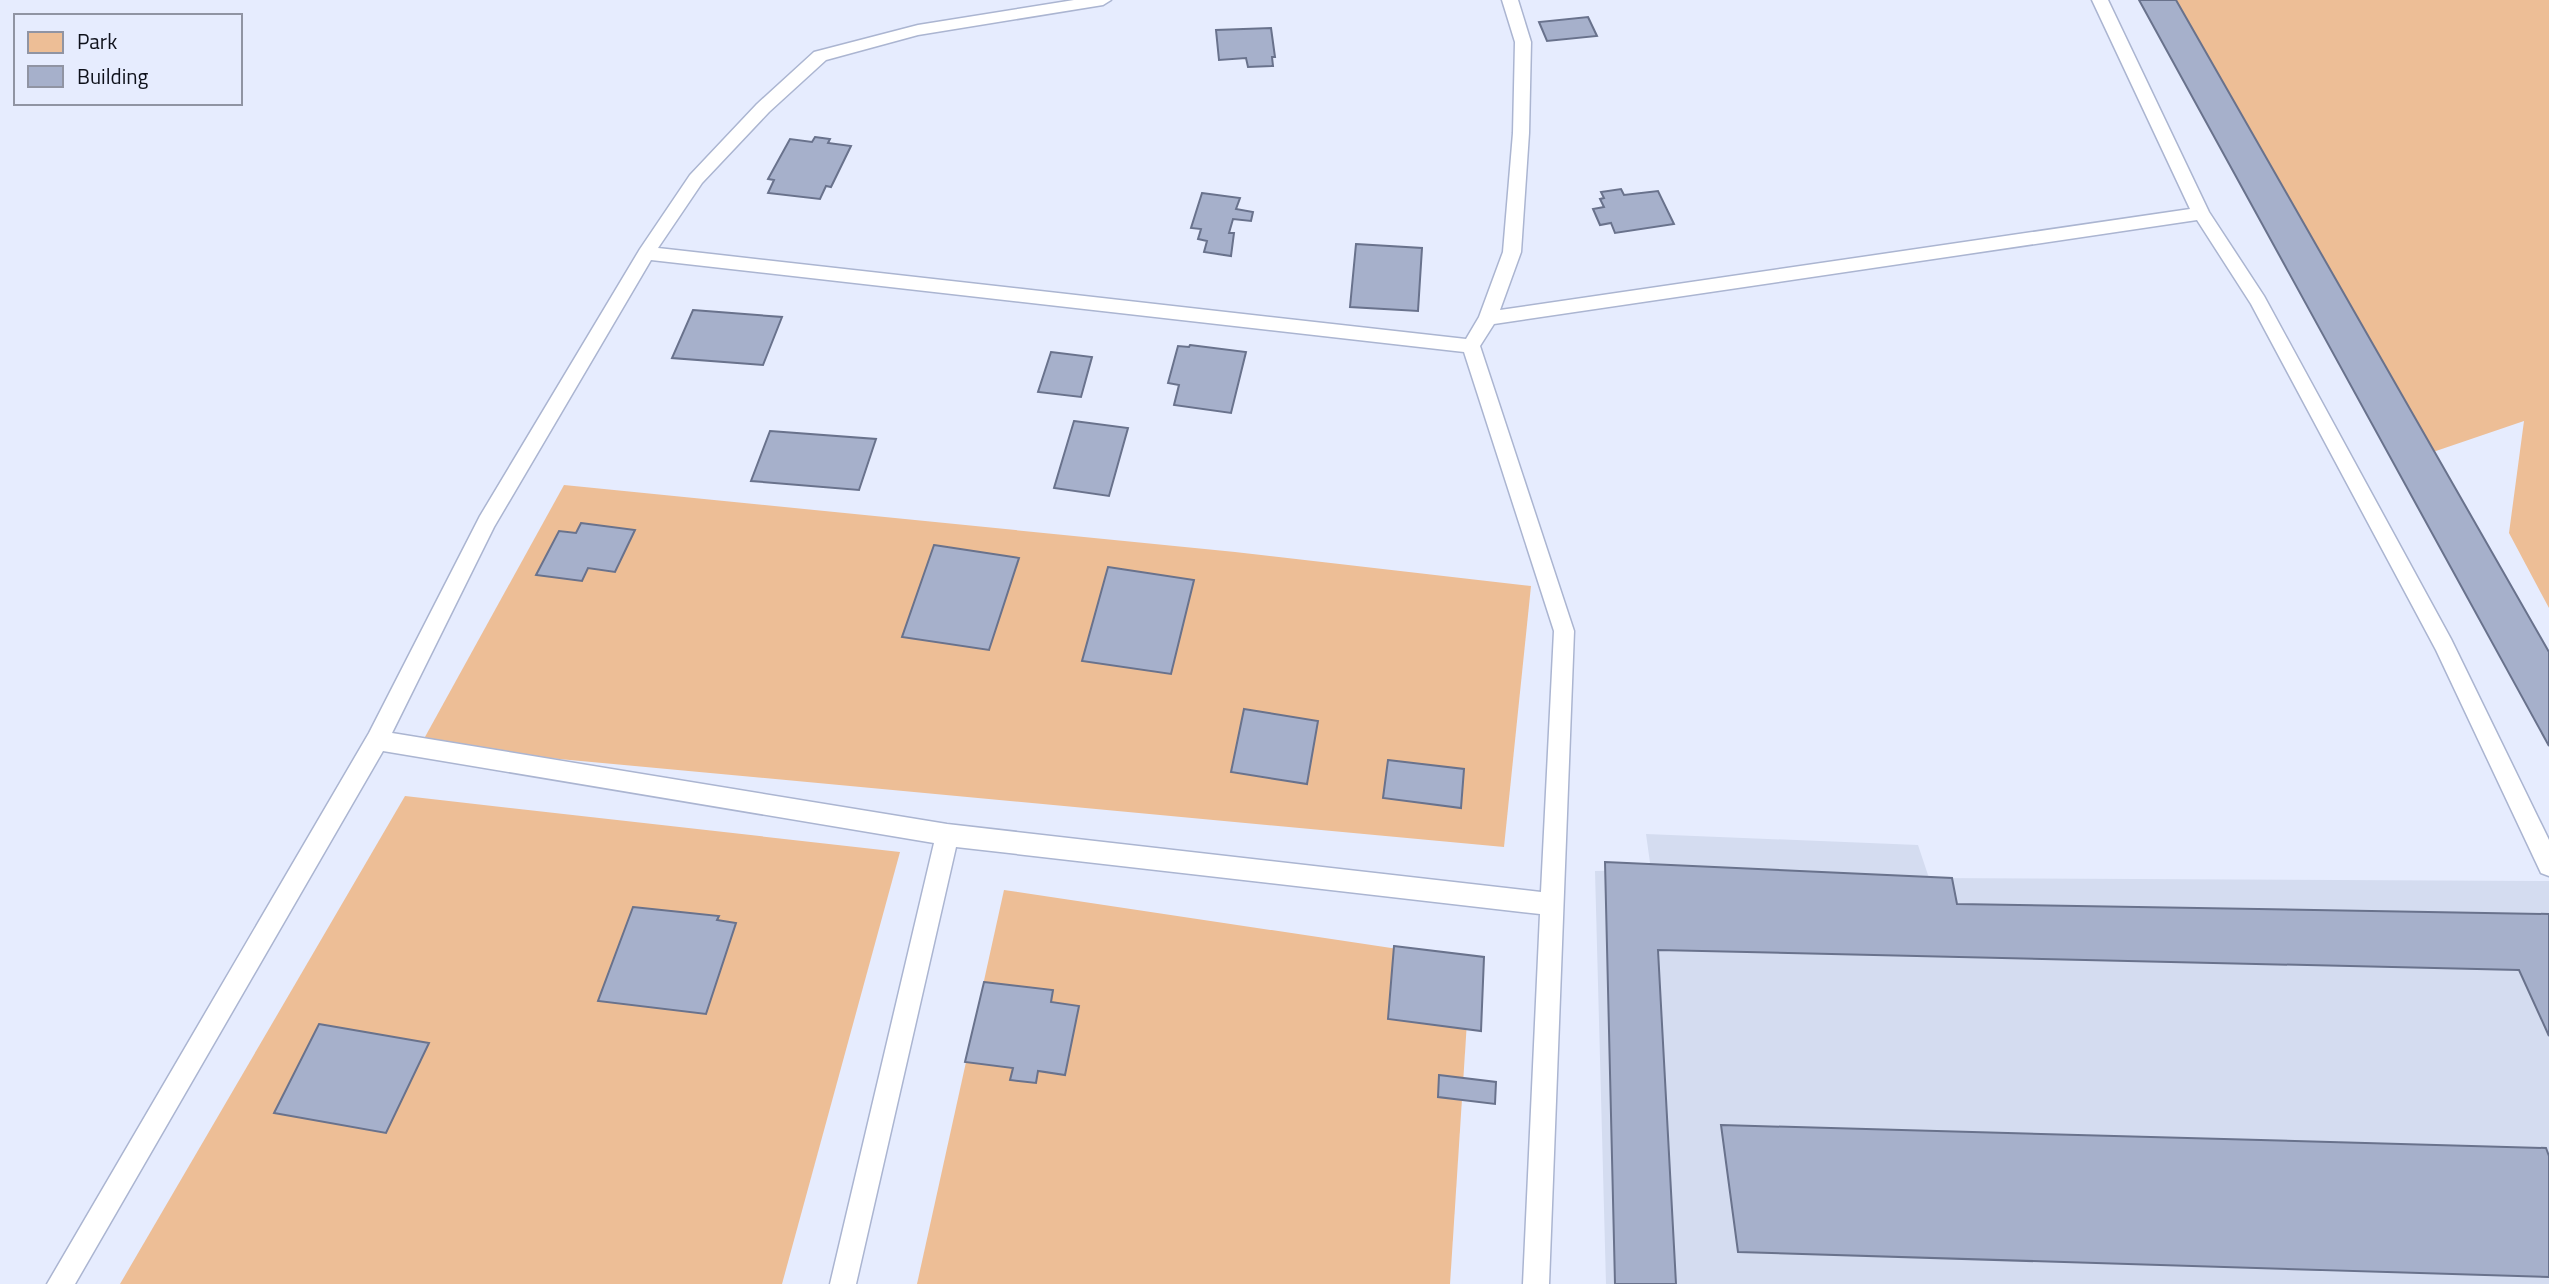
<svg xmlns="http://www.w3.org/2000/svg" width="2549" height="1284" font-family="'Titillium Web',sans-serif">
<rect width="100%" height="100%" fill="#e6ecfe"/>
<polygon fill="#d4dcf0" points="1646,834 1918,845 1929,878 2549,881 2549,1284 1606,1284 1595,871 1651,870"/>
<g fill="#edbe96">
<polygon points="2172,0 2549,0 2549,608 2509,533 2524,421 2433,452"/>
<polygon points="564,485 1235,552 1531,586 1504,847 420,746"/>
<polygon points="405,796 900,852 782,1284 120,1284"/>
<polygon points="1004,890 1471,960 1450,1284 917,1284"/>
</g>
<g fill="#a6b0cb" stroke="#69728c" stroke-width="2">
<polygon points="2139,0 2176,0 2549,652 2549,746"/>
<polygon points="1588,17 1597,36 1547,41 1539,22"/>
<polygon points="1271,28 1275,57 1272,57 1273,66 1248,67 1246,58 1219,60 1216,30"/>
<polygon points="815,137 830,139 828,143 851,146 831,187 826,186 820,199 768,193 774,180 768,179 790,139 812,142"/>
<polygon points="1621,189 1624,195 1658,191 1674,224 1615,233 1611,223 1600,225 1593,209 1604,207 1600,199 1604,198 1601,192"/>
<polygon points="1202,193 1240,198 1236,209 1253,212 1251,221 1233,219 1229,233 1234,233 1231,256 1204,252 1207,241 1198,239 1201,229 1191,228"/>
<polygon points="1356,244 1422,248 1418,311 1350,307"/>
<polygon points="693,310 782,317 763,365 672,358"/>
<polygon points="1190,345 1246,352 1231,413 1174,405 1179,385 1168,383 1178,346 1189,347"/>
<polygon points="1051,352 1092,357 1081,397 1038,392"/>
<polygon points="1074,421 1128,428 1109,496 1054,488"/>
<polygon points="770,431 876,439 859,490 751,481"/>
<polygon points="581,523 635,530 615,572 588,568 582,581 536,575 559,531 576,533"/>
<polygon points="934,545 1019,558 989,650 902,637"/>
<polygon points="1108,567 1194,580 1171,674 1082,661"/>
<polygon points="1244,709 1318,721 1307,784 1231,772"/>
<polygon points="1388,760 1464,769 1461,808 1383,798"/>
<polygon points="1605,862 1952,878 1957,904 2549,914 2549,1036 2519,970 1658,950 1676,1284 1615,1284"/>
<polygon points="633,907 719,916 717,920 736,923 706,1014 598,1001"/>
<polygon points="1394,946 1484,957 1481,1031 1388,1019"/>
<polygon points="984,982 1053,990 1051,1002 1079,1006 1065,1075 1038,1071 1036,1083 1010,1080 1013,1068 965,1062"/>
<polygon points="319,1024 429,1043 386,1133 274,1113"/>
<polygon points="1439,1075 1496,1082 1495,1104 1438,1097"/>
<polygon points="1721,1125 2546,1148 2549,1156 2549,1277 1738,1252"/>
</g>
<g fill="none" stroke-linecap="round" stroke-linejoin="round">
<defs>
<path id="service" d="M1074,0h37l-8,5 -185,30 -92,25 -57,52 -67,71 -44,65 808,91 13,-22 24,-65 10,-119 2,-91 -13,-42h16l13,42 -2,91 -8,119 -21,58 690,-101 -98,-209h16l101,212 55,84 187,343 98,201v36l-8,-3 -105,-223 -185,-346 -54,-84 -703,104 -14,22 94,285 -25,653h-26l17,-370 -584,-67 -100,437h-26l104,-441 -551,-92 -308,533h-28l322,-551 111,-217 160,-267 50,-74 67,-71 57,-52 104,-27zM651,260l813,92 90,279 -13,261 -594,-68 -555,-91 102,-206z"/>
</defs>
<use href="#service" stroke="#abb5d1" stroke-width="3"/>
<use href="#service" fill="#fff" fill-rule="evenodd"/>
</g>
<rect x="14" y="14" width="228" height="91" fill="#e6ecfe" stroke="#9094a3" stroke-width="2"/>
<rect x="28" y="32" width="35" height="21" fill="#edbe96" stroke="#9094a3" stroke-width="2"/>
<text x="77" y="49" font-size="21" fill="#0e111b">Park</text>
<rect x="28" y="66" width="35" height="21" fill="#a6b0cb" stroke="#9094a3" stroke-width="2"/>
<text x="77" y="84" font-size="21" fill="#0e111b">Building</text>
</svg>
